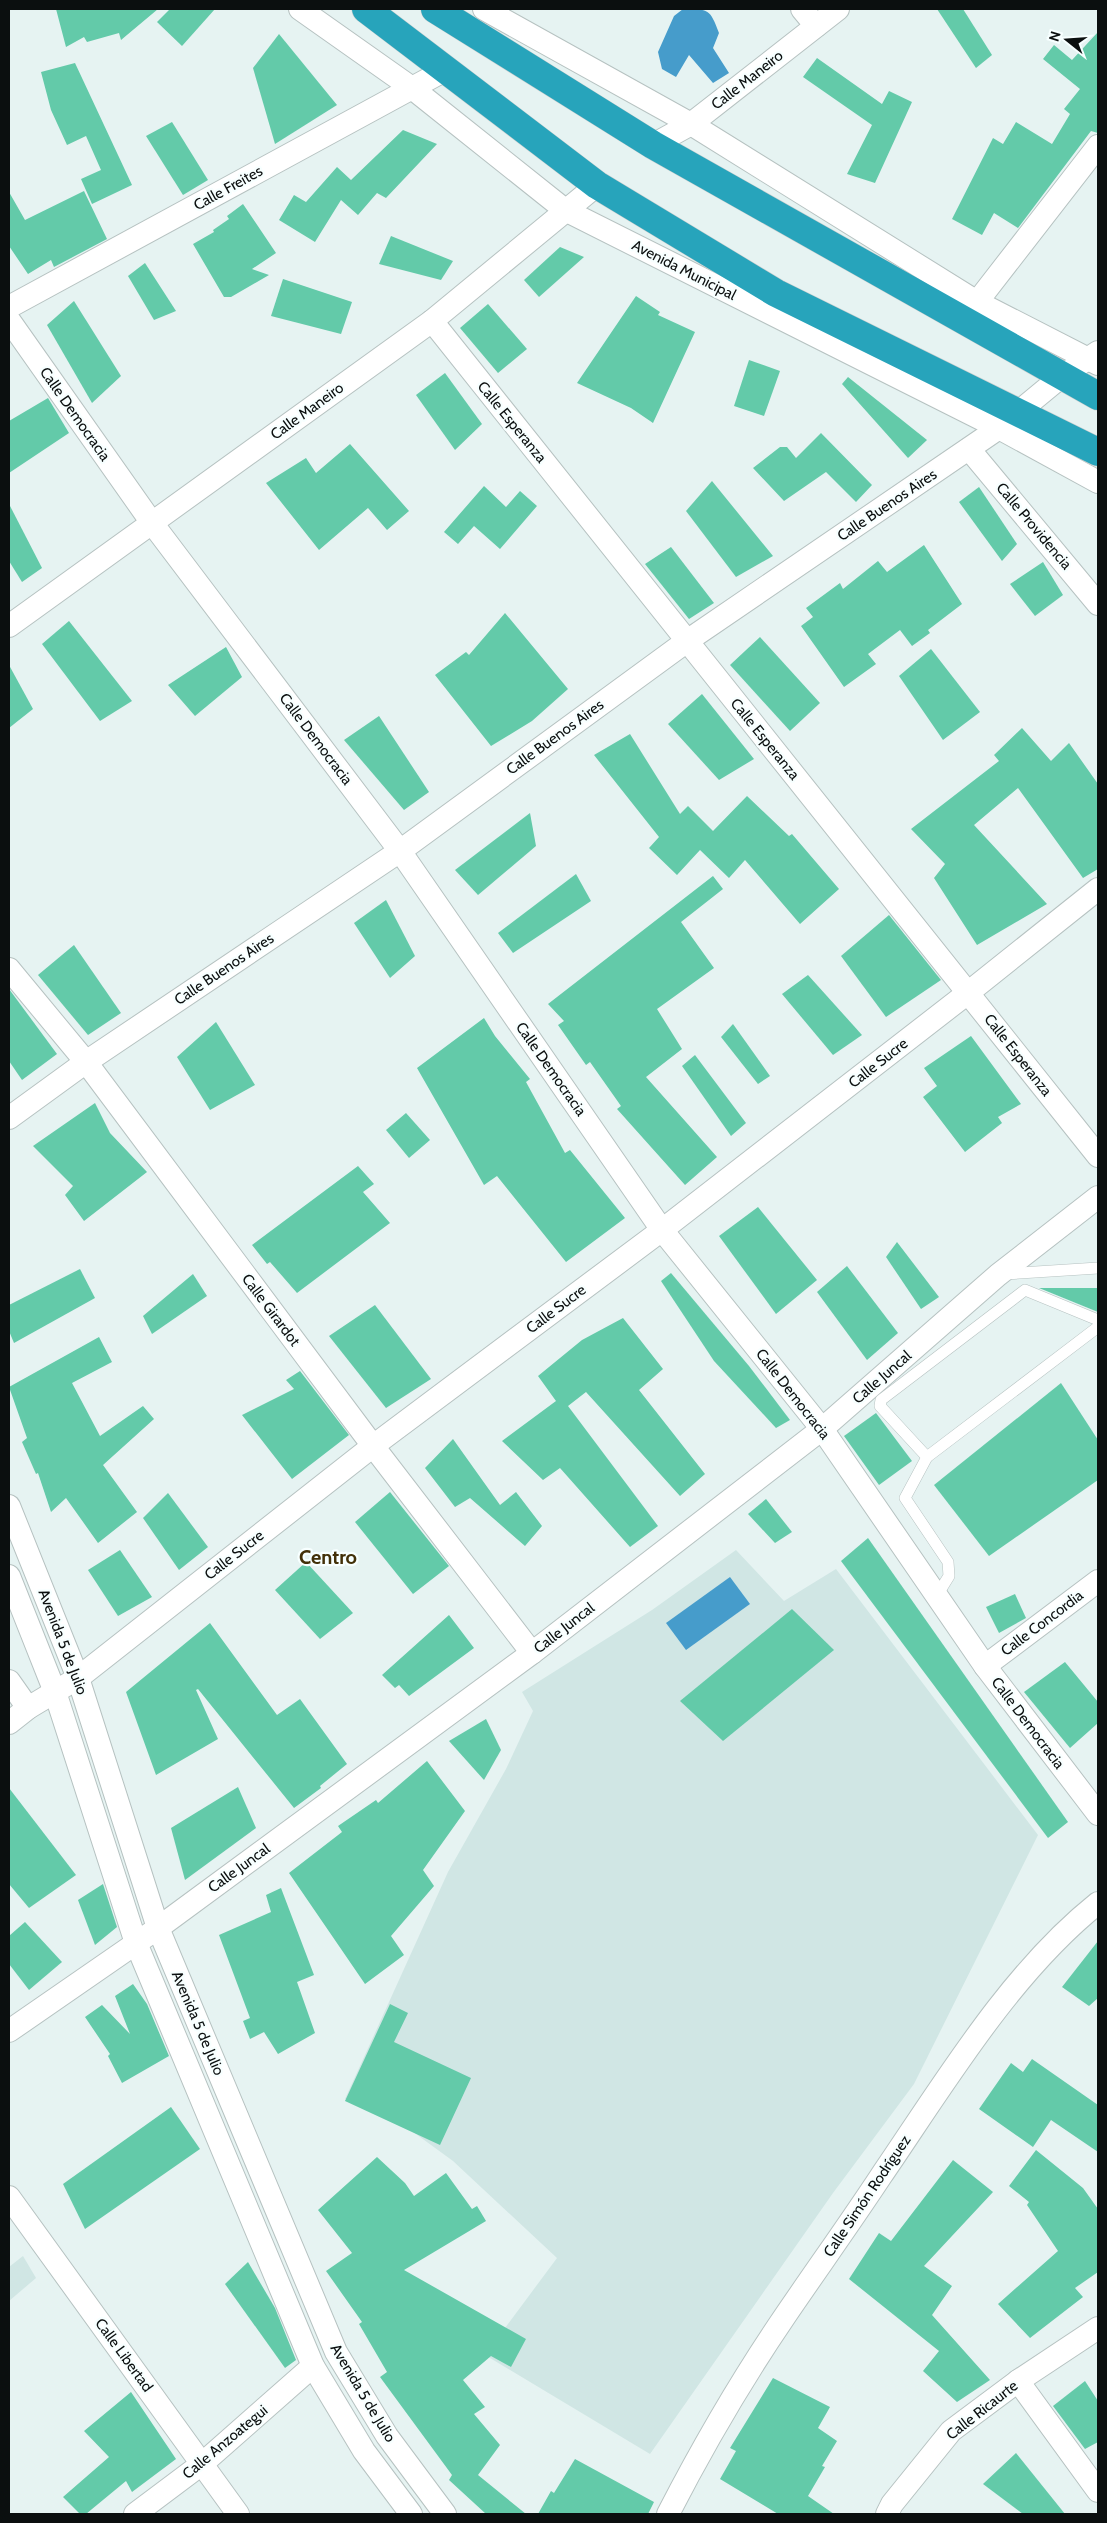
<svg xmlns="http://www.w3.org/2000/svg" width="1107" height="2523" font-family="Cabin,sans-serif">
<rect width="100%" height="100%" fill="#e6f3f2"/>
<g fill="#d0e6e4">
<polygon points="736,1550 784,1601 836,1569 1038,1835 914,2084 833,2193 650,2454 485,2355 557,2258 453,2161 372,2102 345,2099 448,1872 506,1769 533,1711 522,1692 652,1610"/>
<polygon points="23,2256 36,2278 9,2301 9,2267"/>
</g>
<g fill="#469ccb">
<path d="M683,9c26,0 27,0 36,24l-6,15 16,25 -16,10 -24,-28 -13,22 -14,-8 -4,-17 16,-36z"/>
<polygon points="730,1577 750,1604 686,1650 666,1623"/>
</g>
<g fill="#63caa9">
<polygon points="56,9 158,9 121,40 119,33 87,42 84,37 66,47"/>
<polygon points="170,9 215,9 182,46 157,22"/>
<polygon points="937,9 963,9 992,55 976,68"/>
<polygon points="1098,32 1098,133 1091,131 1018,228 994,213 982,235 952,219 993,138 1003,144 1016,122 1052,144 1070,114 1064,109 1080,89 1043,59 1054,45 1072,60"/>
<polygon points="279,34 337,105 275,144 253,68"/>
<polygon points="817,58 882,104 889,91 912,102 875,183 847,174 872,125 803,77"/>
<polygon points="75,63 132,185 92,204 81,179 101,170 86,136 67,145 51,110 41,72"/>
<polygon points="172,122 208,180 183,195 146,136"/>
<polygon points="403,130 437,144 386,198 377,193 358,215 341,200 315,242 279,220 294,195 306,202 337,167 351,180"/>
<polygon points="84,191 107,239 54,267 51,260 28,274 9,246 9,192 25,220"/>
<polygon points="243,204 276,253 252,269 269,275 231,297 224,297 193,244 214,232 213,230 229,219 227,216"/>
<polygon points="391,236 453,261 441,280 379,264"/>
<polygon points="560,247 584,257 539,297 524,280"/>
<polygon points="145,263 176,311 154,320 128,276"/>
<polygon points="283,279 352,302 341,334 271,316"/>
<polygon points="636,296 660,312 658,315 695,332 653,423 631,408 577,383"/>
<polygon points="74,301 121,376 92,403 47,325"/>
<polygon points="488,304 527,349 498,373 460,328"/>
<polygon points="749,360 780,371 764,416 734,406"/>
<polygon points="445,373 482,424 455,450 416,395"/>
<polygon points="848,377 927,440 908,458 842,384"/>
<polygon points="48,398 69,433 9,473 9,421"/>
<polygon points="821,433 872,485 856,502 826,472 784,501 753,468 780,447 787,447 796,458"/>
<polygon points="350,444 409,511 387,530 368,508 319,550 266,483 306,458 316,473"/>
<polygon points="712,481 773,556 736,577 686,511"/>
<polygon points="484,486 506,507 520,491 537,506 500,549 474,526 458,544 444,532"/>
<polygon points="979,487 1017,544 1002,561 959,502"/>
<polygon points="9,504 42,568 22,582 9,561"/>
<polygon points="924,545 962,604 928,630 930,633 912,646 900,630 868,654 876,664 844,687 801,626 813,617 806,608 840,583 843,589 878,561 887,572"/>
<polygon points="671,547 714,603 689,619 645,564"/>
<polygon points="1043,562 1063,595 1035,616 1010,584"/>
<polygon points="505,613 568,689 532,721 491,746 435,675 466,652 469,655"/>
<polygon points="69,621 132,701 100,721 42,644"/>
<polygon points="760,637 820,703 790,731 730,665"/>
<polygon points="226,647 242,677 195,716 168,685"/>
<polygon points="931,649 980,712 943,740 899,676"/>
<polygon points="9,665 33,709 9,728"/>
<polygon points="702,694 754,759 719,780 668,724"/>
<polygon points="379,716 429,792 404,810 344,740"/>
<polygon points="1022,728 1051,761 1069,743 1098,784 1098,869 1083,878 1018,788 974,825 1047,904 977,945 934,878 945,864 911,829 999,761 994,755"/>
<polygon points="630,734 680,814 688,806 713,831 747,796 789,836 792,834 839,889 800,924 745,860 729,878 700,850 677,875 649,848 659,837 594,755"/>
<polygon points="530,813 536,846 478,895 455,870"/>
<polygon points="576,874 591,901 513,953 498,933"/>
<polygon points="713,876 723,889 681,922 714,968 657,1009 682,1049 646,1077 717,1157 685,1185 617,1109 621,1106 590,1062 586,1065 558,1025 564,1021 548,1004"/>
<polygon points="386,900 415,956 390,978 354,923"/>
<polygon points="889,915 941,980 886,1017 841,956"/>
<polygon points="74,945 121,1013 88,1035 38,975"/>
<polygon points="808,975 862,1035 833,1055 782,994"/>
<polygon points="9,989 57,1054 22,1080 9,1061"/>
<polygon points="484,1018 495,1036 530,1079 526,1082 565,1153 570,1150 625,1218 566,1262 497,1176 484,1185 417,1068"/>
<polygon points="216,1022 255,1085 210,1110 177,1057"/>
<polygon points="733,1024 770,1076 758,1084 721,1037"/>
<polygon points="971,1036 1021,1104 998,1117 1002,1123 965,1152 923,1097 937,1086 924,1068"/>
<polygon points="695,1055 746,1123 731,1136 682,1066"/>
<polygon points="95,1103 110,1133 147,1172 84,1221 65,1195 73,1186 33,1146"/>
<polygon points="406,1113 430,1140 409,1158 386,1130"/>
<polygon points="358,1166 374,1184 363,1192 390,1223 297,1293 270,1262 267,1264 252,1245"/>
<polygon points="758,1207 817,1280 776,1314 719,1236"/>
<polygon points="897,1242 939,1297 921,1309 886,1257"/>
<polygon points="847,1266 898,1333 867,1360 817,1292"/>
<polygon points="80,1269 95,1298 14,1343 9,1331 9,1305"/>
<polygon points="671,1273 749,1366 790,1420 776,1428 714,1361 661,1281"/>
<polygon points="193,1274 207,1296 152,1334 143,1316"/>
<polygon points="1039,1288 1098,1288 1098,1312"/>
<polygon points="375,1305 431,1379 386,1408 329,1336"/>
<polygon points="623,1318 663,1369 639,1390 705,1474 680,1496 586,1392 568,1406 658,1526 630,1547 560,1468 543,1480 502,1441 556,1401 538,1376 582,1340"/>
<polygon points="99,1337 112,1362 72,1383 100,1436 143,1406 154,1419 103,1465 137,1512 98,1543 66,1498 51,1512 38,1473 36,1474 22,1442 27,1438 9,1387"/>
<polygon points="300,1371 349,1435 292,1479 242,1415 294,1389 286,1380"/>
<polygon points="1061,1383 1098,1440 1098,1480 989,1556 934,1485"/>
<polygon points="876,1413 912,1461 879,1485 844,1436"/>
<polygon points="453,1439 500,1505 516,1492 542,1526 525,1546 470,1498 455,1507 425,1468"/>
<polygon points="390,1492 449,1566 413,1594 355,1522"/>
<polygon points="168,1493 208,1547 179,1570 143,1518"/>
<polygon points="766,1499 792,1532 775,1543 748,1514"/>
<polygon points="868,1538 1068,1822 1048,1838 841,1561"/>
<polygon points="120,1550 152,1597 118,1616 88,1570"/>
<polygon points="306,1562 353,1613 320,1639 275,1590"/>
<polygon points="1015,1594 1026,1618 999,1633 986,1607"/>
<polygon points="792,1609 834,1650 723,1741 680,1701"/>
<polygon points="449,1615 474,1648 409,1696 399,1685 395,1688 382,1675"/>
<polygon points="210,1623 277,1715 300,1699 347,1764 320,1786 321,1788 294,1808 198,1689 196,1690 218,1739 156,1775 126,1692"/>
<polygon points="1065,1662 1098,1702 1098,1723 1070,1748 1024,1692"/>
<polygon points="486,1719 501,1750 484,1780 449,1741"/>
<polygon points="427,1761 465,1811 423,1870 434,1886 391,1936 404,1955 365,1984 289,1873 342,1832 338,1826 376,1800 378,1803"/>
<polygon points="238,1787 256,1828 185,1880 171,1828"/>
<polygon points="9,1788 76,1875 29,1908 9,1884"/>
<polygon points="103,1884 117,1927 95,1945 78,1900"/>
<polygon points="281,1888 314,1975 297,1982 315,2033 278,2054 264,2032 250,2039 243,2021 250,2018 219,1935 271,1912 266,1895"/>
<polygon points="25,1922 62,1962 29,1990 9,1964 9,1936"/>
<polygon points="1098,1941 1098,1998 1089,2006 1062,1987"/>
<polygon points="133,1984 147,2004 169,2056 122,2083 108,2056 110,2054 85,2017 102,2005 130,2034 115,1996"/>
<polygon points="390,2004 408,2013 394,2042 471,2078 440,2145 345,2101"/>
<polygon points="1032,2059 1098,2105 1098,2152 1051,2120 1033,2147 979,2109 1011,2063 1023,2072"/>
<polygon points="171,2107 200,2149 85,2229 63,2184"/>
<polygon points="1036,2150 1083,2188 1098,2209 1098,2272 1075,2288 1083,2297 1030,2338 998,2304 1058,2251 1027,2205 1029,2202 1009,2186"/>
<polygon points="377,2157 405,2183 414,2196 446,2173 472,2209 477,2206 486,2221 404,2270 526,2339 511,2367 491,2356 463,2380 485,2407 474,2414 500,2445 478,2475 526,2514 486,2514 449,2480 452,2475 380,2377 387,2372 359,2324 362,2322 326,2271 352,2253 318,2210"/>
<polygon points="953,2160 993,2192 924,2266 952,2286 932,2315 990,2380 957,2402 923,2371 939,2351 849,2279 879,2233 891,2241"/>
<polygon points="248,2262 275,2308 296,2360 285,2368 225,2284"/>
<polygon points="773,2378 830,2407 818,2428 837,2441 822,2466 825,2467 808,2496 834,2514 778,2514 720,2479 736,2451 730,2448"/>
<polygon points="1085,2381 1098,2401 1098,2442 1085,2449 1053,2406"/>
<polygon points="131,2392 176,2459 132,2492 126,2481 86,2514 80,2514 63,2497 109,2457 84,2431"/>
<polygon points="1016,2453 1065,2514 1023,2514 983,2484"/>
<polygon points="575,2459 654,2502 648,2514 538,2514 551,2491 554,2493"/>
</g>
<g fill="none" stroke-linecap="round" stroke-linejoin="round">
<defs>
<g id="lane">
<polyline points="1005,1274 1098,1268"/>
<polyline points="927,1457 880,1406 881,1400 1025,1290 1098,1320"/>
<polyline points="936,1597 949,1576 948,1562 905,1498 927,1457 1098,1327"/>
</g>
<g id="street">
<polyline points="300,9 412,88 565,210 999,428 1098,482"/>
<polyline points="484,9 691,124 977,302 1098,364"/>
<polyline points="802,9 816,26"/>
<polyline points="653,145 691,124 838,9"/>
<polyline points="977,302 1098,146"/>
<polyline points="9,307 447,69"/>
<polyline points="9,320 152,523 400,851 662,1230 822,1429 985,1666 1098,1814"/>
<polyline points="432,321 1098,1156"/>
<polyline points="969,449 1098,604"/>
<polyline points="9,626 432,321 597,185"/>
<polyline points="9,969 86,1062 373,1446 532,1653"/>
<polyline points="9,1118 86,1062 400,851 687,641 999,428 1062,376 1098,352"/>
<polyline points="9,1506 78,1678 158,1928 336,2352 387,2436 445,2514"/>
<polyline points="9,1576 55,1692 136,1943 313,2366 364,2451 411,2514"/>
<polyline points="985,1666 1098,1581"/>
<polyline points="9,1681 28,1708"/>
<polyline points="9,1723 28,1708 78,1678 373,1446 662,1230 969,992 1098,889"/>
<polyline points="9,2031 158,1928 532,1653 822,1429 998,1275 1098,1197"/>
<polyline points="9,2197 238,2514"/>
<polyline points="1018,2381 1098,2491"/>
<polyline points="135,2514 203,2463 313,2366"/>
<path d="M668,2514c35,-68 74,-135 117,-198 32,-47 65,-93 96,-140 63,-92 129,-203 217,-273"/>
<polyline points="887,2514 892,2504 951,2431 1018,2381 1098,2328"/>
</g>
<g id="highway">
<polyline points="366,9 597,185 776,293 1098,452"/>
<polyline points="435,9 653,145 1098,396"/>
</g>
</defs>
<use href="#lane" stroke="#b6c2c1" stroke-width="12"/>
<use href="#street" stroke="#b6c2c1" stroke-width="24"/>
<use href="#highway" stroke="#cecfcf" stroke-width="29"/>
<use href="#lane" stroke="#fff" stroke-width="11"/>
<use href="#street" stroke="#fff" stroke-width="22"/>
<use href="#highway" stroke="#27a4bb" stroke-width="28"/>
</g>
<g text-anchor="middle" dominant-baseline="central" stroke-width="4.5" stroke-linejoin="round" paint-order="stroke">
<g font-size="15" fill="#0b0f0f" stroke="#f7ffff">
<text transform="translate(747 80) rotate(-38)">Calle Maneiro</text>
<text transform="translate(228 188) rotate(-29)">Calle Freites</text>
<text transform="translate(684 270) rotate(27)">Avenida Municipal</text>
<text transform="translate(307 411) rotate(-36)">Calle Maneiro</text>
<text transform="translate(75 414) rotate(55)">Calle Democracia</text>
<text transform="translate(512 422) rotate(51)">Calle Esperanza</text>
<text transform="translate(887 505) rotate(-34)">Calle Buenos Aires</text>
<text transform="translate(1034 526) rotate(50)">Calle Providencia</text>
<text transform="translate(555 737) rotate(-36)">Calle Buenos Aires</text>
<text transform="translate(316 739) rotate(53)">Calle Democracia</text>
<text transform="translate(765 739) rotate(51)">Calle Esperanza</text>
<text transform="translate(224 969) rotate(-34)">Calle Buenos Aires</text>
<text transform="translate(1018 1055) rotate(52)">Calle Esperanza</text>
<text transform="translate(878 1063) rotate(-38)">Calle Sucre</text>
<text transform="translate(551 1069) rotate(55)">Calle Democracia</text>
<text transform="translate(556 1309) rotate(-37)">Calle Sucre</text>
<text transform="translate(271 1310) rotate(53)">Calle Girardot</text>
<text transform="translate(882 1377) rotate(-41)">Calle Juncal</text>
<text transform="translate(793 1394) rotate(52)">Calle Democracia</text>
<text transform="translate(234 1555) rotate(-38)">Calle Sucre</text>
<text transform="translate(1042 1623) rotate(-37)">Calle Concordia</text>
<text transform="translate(564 1628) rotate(-38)">Calle Juncal</text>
<text transform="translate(63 1642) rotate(69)">Avenida 5 de Julio</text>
<text transform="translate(1028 1723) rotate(53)">Calle Democracia</text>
<text transform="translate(239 1868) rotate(-36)">Calle Juncal</text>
<text transform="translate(198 2023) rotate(67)">Avenida 5 de Julio</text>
<text transform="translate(867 2196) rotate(-56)">Calle Simón Rodríguez</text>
<text transform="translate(124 2355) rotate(54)">Calle Libertad</text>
<text transform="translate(363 2393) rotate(59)">Avenida 5 de Julio</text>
<text transform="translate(982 2410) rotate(-38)">Calle Ricaurte</text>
<text transform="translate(225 2442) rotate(-40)">Calle Anzoategui</text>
</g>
<g font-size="20" font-weight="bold" fill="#423008" stroke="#f7ffff">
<text x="328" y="1557">Centro</text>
</g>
</g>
<rect width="1107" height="2523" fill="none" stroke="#0b0f0f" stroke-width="20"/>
<g transform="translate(1067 40) rotate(287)" stroke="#f7ffff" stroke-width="4" paint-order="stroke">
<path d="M0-4L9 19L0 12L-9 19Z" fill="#0b0f0f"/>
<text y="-8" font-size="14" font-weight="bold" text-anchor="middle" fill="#0b0f0f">N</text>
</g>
</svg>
